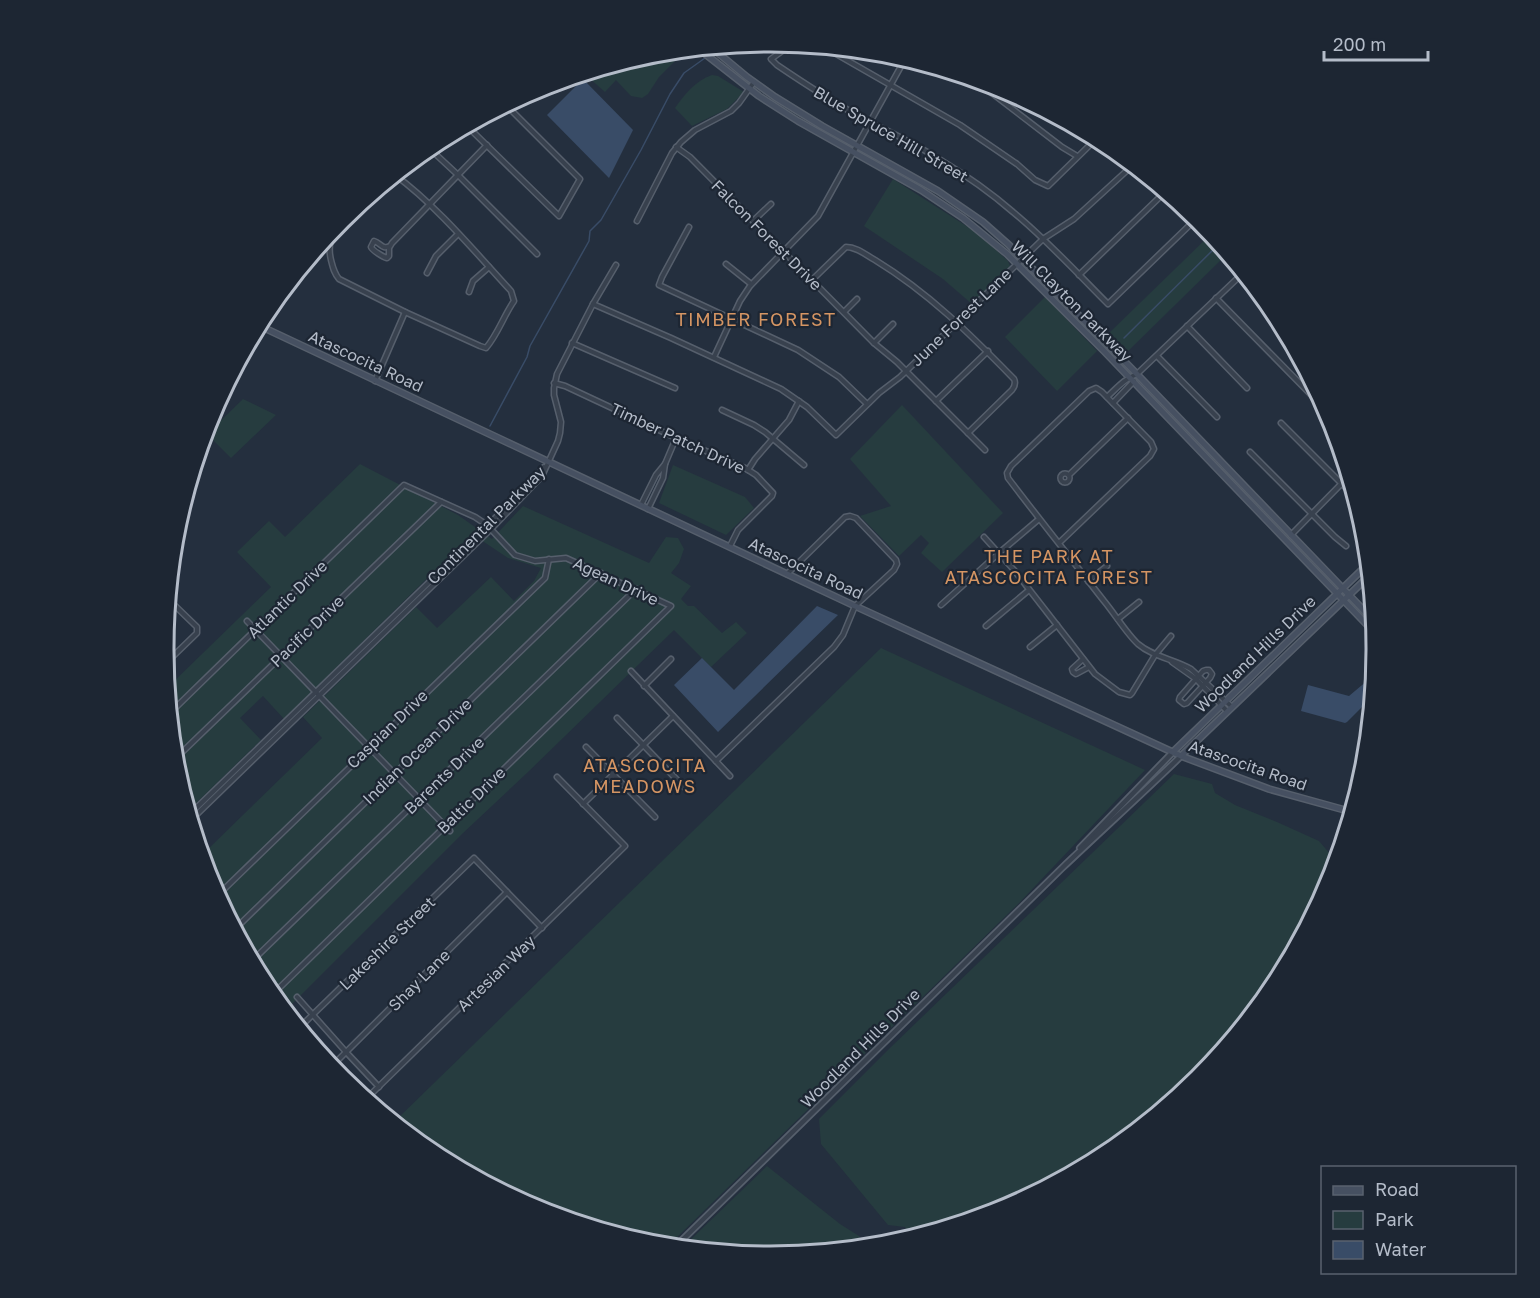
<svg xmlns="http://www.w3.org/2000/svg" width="1540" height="1298" font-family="'Golos Text',sans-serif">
<rect width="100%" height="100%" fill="#242f3e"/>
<g fill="#263c3f">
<polygon points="674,51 675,61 659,77 648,94 642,98 631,96 616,80 605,92 587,76 590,72 652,54"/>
<path d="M712,75l6,1 26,16 -17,17 -35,17 -17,-18c10,-14 20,-27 37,-33z"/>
<polygon points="893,179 971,229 985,240 1008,261 1010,266 972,304 943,279 864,226"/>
<polygon points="1211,234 1227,254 1123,356 1105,337"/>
<polygon points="1045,297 1097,351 1057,391 1005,337"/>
<polygon points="243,399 276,415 231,458 207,434"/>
<polygon points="902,405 1003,513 942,572 921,553 929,543 921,535 899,556 860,516 891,506 850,459"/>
<polygon points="360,464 458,515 492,539 523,506 649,563 666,537 678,538 684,549 679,563 671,573 691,586 681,599 688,606 694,606 722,633 736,622 747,633 711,667 674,630 527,773 462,834 285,1011 265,986 209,881 201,856 322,738 303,717 416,607 437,628 491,577 514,601 534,581 541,568 508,558 472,534 284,719 263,696 240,718 261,740 188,811 175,767 167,688 271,587 237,552 269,521 285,537"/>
<polygon points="673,465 745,497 754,508 726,535 659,503"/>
<polygon points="881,648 1145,770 1020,902 668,1246 651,1244 537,1210 432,1154 394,1122"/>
<polygon points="1174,774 1212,784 1215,793 1235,805 1277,822 1319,841 1337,862 1331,882 1275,987 1199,1078 1107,1154 1002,1210 911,1237 905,1227 888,1225 821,1144 819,1119 891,1047"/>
<polygon points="767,1166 840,1224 859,1236 865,1247 770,1256 683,1247"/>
</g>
<g fill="#394c67">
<polygon points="583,79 633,130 609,178 547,115"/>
<polygon points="817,606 838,615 718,732 674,685 702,658 734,690"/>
<polygon points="1374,675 1372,703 1367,702 1347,722 1345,723 1301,711 1308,685 1349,696"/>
</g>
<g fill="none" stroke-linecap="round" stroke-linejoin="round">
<g stroke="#394c67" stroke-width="1.5">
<polyline points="717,51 724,47"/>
<polyline points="1124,338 1219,244"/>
<polyline points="490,426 527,357 530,346 589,241 590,231 601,220 641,150 670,94 684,73 705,58"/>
</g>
<defs>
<g id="minor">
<path d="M792,44l-21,15 6,6c28,19 56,37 85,53 26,13 52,25 77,41 25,15 51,33 74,53 34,28 64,61 95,92l89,-86"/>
<polyline points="824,47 960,125 1017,164 1035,180 1048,186 1096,139"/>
<polyline points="966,77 993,94 1062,147 1077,156"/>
<polyline points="551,84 556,89"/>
<polyline points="467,126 559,216 580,179 506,105"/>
<polyline points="676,147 690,157 874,343 897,362 985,450"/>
<polyline points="429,148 458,175 537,254"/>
<polyline points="359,205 361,205"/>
<path d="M340,221c-8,15 -13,22 -9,39 2,8 3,13 8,19l66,33 75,34 6,2c12,-14 18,-33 28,-47l-3,-10c-35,-38 -75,-86 -116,-116"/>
<polyline points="637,221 672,153 681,142 695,130 731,111 739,103 754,82"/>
<polyline points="753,221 771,204"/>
<polyline points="689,227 662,277 659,285 798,350 839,377 867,404"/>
<path d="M390,246c-8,4 -9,-3 -16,-5l-3,6c1,3 12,10 16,11l2,-2v-8l3,-5 95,-98"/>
<polyline points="726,264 751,284"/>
<polyline points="427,273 436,256 458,234"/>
<polyline points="1079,275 1165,192"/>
<path d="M812,280l34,-33c11,0 20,8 29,13 54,33 95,74 139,119 2,4 1,7 -2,11l-44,43"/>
<polyline points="469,292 473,281 489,267"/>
<polyline points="1216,298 1329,413"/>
<polyline points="593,304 671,338 781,389 807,407 836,435 879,393 900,377 1043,239 1074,219 1133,165"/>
<polyline points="844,312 857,299"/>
<polyline points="1187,326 1247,388"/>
<polyline points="572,343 675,388"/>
<polyline points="874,343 893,324"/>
<polyline points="1157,356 1217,417"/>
<polyline points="714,357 740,301 750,286 818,216 905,59"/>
<polyline points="375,381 405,312"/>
<polyline points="554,383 565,386 676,438 745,468 756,475 773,493 772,496 738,530 730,546"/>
<path d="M1107,397c10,-9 17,-18 30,-23l106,-101"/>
<polyline points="936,401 988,351"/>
<polyline points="1113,403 1134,381"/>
<polyline points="722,410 754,425 765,432 804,465"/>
<polyline points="1281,423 1356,498"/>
<polyline points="1250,452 1335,537 1346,546"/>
<polyline points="748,470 755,459 789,420 799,401"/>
<circle cx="1065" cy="478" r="4.5"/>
<polyline points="1069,475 1128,418"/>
<polyline points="641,505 656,475 665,464"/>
<polyline points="648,509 663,478 665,464 676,438"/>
<polyline points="1291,535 1349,476"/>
<polyline points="984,537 1014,570 1095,674 1119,692 1130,695 1132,693 1155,655 1171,636"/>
<path d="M1059,543l91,-87 4,-7 -3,-7 -49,-50 -6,-4 -7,3 -78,75 -4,7 1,5c32,42 64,82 96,123 10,12 23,33 34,43 15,13 36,15 53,25l41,38"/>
<polyline points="1088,581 1107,566"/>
<polyline points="941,605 999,553 1039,519"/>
<polyline points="1118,619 1139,602"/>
<polyline points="247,621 450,831"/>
<polyline points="986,626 1029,590"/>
<polyline points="1030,647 1057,625"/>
<polyline points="163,651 171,658"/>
<polyline points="1083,659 1072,669 1073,672 1076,674 1089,667"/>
<polyline points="1172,662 1196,679 1227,711"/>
<polyline points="165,664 197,633 197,627 168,599"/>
<polygon points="1206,670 1209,670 1212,674 1210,678 1187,703 1184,704 1179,700 1180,697 1203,671"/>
<polyline points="631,671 730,776"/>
<polyline points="644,686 671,659"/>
<polyline points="169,714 404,485 475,517 487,525 515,555 535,561 566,558 671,606 272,995"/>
<polyline points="617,718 684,787"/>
<polyline points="586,747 655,817"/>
<polyline points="174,760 441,502"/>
<polyline points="716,761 834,647 843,635 855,606 894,570 897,564 896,560 856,518 850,516 845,517 787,574"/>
<polyline points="583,804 673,716"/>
<polyline points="189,815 489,524 536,477 544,467"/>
<polyline points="191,820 491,529 542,476 558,441 560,433 561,422 554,395 554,388 557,374 593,304 616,265"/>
<polyline points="217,896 545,578 549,559"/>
<polyline points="235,929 601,573"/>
<polyline points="252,961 636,589"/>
<polyline points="297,997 346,1052 379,1087"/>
<polyline points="299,1028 474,858 542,928"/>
<polyline points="331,1067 507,892"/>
<polyline points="366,1099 625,846 557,777"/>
</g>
<g id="tertiary">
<polyline points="1080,848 1173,752"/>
<path d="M675,1247l387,-379c40,-38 80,-74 119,-112"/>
</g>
<g id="secondary">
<polyline points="712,48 747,77 775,97 822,126 938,191 983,222 1009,245 1131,368 1374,621"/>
<polyline points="699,49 759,96 798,121 921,190 963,218 1007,254 1104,351 1375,633"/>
<polyline points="258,325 855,606 1181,756 1269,789 1352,812"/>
<polyline points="1173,752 1369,563"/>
<polyline points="1181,756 1370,575"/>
</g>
</defs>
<use href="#minor" stroke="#565f6c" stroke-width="7"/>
<use href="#tertiary" stroke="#565f6c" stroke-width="8"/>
<use href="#secondary" stroke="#565f6c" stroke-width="8"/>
<use href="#minor" stroke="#38414e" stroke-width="4"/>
<use href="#tertiary" stroke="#38414e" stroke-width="4.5"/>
<use href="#secondary" stroke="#465061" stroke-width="5"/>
</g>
<g text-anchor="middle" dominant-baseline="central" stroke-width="4.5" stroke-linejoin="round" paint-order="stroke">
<g font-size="16" fill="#b4bcc9" stroke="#1d2633">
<text transform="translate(891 134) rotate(30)">Blue Spruce Hill Street</text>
<text transform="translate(767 235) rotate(45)">Falcon Forest Drive</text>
<text transform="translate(1072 301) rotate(45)">Will Clayton Parkway</text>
<text transform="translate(961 317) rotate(-44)">June Forest Lane</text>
<text transform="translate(366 361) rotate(25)">Atascocita Road</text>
<text transform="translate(678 438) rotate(25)">Timber Patch Drive</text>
<text transform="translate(486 525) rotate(-45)">Continental Parkway</text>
<text transform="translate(806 568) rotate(25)">Atascocita Road</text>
<text transform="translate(616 581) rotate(25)">Agean Drive</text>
<text transform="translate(287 599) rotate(-44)">Atlantic Drive</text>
<text transform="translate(307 631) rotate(-44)">Pacific Drive</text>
<text transform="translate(1255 654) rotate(-44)">Woodland Hills Drive</text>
<text transform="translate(387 729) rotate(-44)">Caspian Drive</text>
<text transform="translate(417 751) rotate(-44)">Indian Ocean Drive</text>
<text transform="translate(1248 765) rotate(19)">Atascocita Road</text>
<text transform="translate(444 775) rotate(-44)">Barents Drive</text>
<text transform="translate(471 800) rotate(-44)">Baltic Drive</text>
<text transform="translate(387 943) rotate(-44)">Lakeshire Street</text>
<text transform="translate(496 973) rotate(-44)">Artesian Way</text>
<text transform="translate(419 980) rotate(-45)">Shay Lane</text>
<text transform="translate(860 1048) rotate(-45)">Woodland Hills Drive</text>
</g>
<g font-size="18" letter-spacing="1.5" fill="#d59563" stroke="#1d2633">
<text x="756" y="319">TIMBER FOREST</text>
<text x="1049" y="556">THE PARK AT<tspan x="1049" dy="21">ATASCOCITA FOREST</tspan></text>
<text x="645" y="765">ATASCOCITA<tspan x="645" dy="21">MEADOWS</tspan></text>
</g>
</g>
<path d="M0 0H1540V1298H0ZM770 52H770A596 596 0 0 1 1366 648V650A596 596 0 0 1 770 1246H770A596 596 0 0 1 174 650V648A596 596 0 0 1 770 52Z" fill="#1d2633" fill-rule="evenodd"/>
<path fill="none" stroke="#b4bcc9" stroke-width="3" d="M770 52H770A596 596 0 0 1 1366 648V650A596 596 0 0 1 770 1246H770A596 596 0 0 1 174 650V648A596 596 0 0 1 770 52Z"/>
<rect x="1321" y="1166" width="195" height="108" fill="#1d2633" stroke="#59626f" stroke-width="1.5"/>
<rect x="1333" y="1186" width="30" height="9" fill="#465061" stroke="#59626f" stroke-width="1.5"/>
<text x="1375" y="1196" font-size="18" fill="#b4bcc9">Road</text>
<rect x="1333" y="1211" width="30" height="18" fill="#263c3f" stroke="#59626f" stroke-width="1.5"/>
<text x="1375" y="1226" font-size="18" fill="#b4bcc9">Park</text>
<rect x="1333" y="1241" width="30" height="18" fill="#394c67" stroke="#59626f" stroke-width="1.5"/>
<text x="1375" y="1256" font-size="18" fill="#b4bcc9">Water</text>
<path d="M1324 51v9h104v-9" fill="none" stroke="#b4bcc9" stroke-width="3"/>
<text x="1333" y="51" font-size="18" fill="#b4bcc9" stroke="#1d2633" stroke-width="4.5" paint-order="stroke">200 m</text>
</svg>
